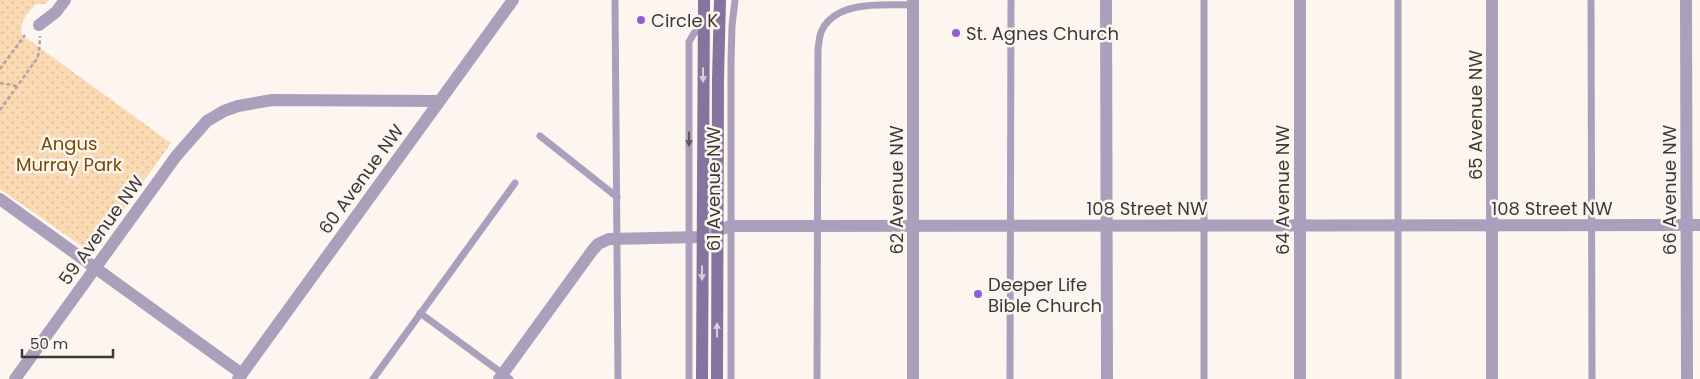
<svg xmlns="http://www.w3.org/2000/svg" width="1700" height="379" font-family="Poppins,sans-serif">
<defs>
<pattern id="park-dots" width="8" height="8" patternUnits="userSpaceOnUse" patternTransform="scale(1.25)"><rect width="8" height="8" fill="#fbd9b2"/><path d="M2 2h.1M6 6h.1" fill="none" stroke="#d8bb9a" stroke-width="1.8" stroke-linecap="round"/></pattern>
</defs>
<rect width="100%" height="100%" fill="#fdf6f0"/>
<path fill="url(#park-dots)" d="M0,0h49l-3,4h-10c-9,10 -17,18 -14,31l149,108 -74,104 -3,3 -8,-1 -86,-60z"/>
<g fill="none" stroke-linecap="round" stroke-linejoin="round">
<g stroke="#aca7a2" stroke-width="2.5" stroke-dasharray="4 2.5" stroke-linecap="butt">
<polyline points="0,69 25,35"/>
<polyline points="0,83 17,86"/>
<polyline points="0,110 36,60 39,53 40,36"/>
</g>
<g stroke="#aaa0bc" stroke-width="7">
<polyline points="615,0 618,379"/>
<polyline points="1204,0 1204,379"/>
<polyline points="1591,0 1592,379"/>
<polyline points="540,136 617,197"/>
<polyline points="420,313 510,379"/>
<polyline points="373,379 515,183"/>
<polyline points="689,379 689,42 694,33 704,27"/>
<polyline points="731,379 731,62 732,26 735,0"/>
<path d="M817,379l1,-330c1,-6 1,-13 4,-19 15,-30 61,-25 91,-25"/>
<polyline points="1010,379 1011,0"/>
<polyline points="1398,379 1398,0"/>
</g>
<g stroke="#aaa0bc" stroke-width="12">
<polyline points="1106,0 1107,379"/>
<polyline points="1300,0 1300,379"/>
<polyline points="1686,0 1687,379"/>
<polyline points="39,25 56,12 65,0"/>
<polyline points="0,199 242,374"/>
<polyline points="15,379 177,155 207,121 224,111 238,106 272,100 439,101"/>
<polyline points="238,379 513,0"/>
<polyline points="499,379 592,251 598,244 609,239 702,237 730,226 739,226 1700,225"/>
<polyline points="913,379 913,0"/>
<polyline points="1492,379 1492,0"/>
</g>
<g stroke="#85759e" stroke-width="12">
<polyline points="702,379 704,0"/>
<polyline points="717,379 718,79 720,0"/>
</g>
</g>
<defs><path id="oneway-solid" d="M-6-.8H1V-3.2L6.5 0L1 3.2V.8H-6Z" transform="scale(1.25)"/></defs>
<g fill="#d9cfd7">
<use href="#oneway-solid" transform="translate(703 75) rotate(90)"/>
<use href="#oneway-solid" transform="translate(702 273) rotate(90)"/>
<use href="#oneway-solid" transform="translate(717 330) rotate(-90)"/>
</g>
<use fill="#5d595f" href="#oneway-solid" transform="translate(689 139) rotate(90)"/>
<g fill="#925dd5" stroke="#fdf6f0" stroke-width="2">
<circle cx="641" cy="20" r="5"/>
<circle cx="956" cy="33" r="5"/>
<circle cx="978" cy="294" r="5"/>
</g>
<g text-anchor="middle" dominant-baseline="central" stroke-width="5" stroke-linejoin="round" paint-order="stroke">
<g font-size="18" fill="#3c3a37" stroke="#fdf6f0" text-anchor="start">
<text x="651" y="20">Circle K</text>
<text x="966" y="33">St. Agnes Church</text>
<text x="988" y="284">Deeper Life<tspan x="988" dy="21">Bible Church</tspan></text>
</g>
<g font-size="18" fill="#3c3a37" stroke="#fdf6f0">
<text transform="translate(1475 115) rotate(-90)">65 Avenue NW</text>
<text transform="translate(361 179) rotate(-54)">60 Avenue NW</text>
<text transform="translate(713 189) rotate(-90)">61 Avenue NW</text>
<text transform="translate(896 190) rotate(-90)">62 Avenue NW</text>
<text transform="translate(1282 190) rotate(-90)">64 Avenue NW</text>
<text transform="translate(1669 190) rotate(-90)">66 Avenue NW</text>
<text x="1147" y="208">108 Street NW</text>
<text x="1552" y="208">108 Street NW</text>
<text transform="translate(101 230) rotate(-54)">59 Avenue NW</text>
</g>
<g font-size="18" fill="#784a00" stroke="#fdf6f0">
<text x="69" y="143">Angus<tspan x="69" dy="21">Murray Park</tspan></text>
</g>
</g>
<path d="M22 349v8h91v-8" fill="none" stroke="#3c3a37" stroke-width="2.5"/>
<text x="30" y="349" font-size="15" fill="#3c3a37" stroke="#fdf6f0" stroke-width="4" paint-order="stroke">50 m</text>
</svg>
